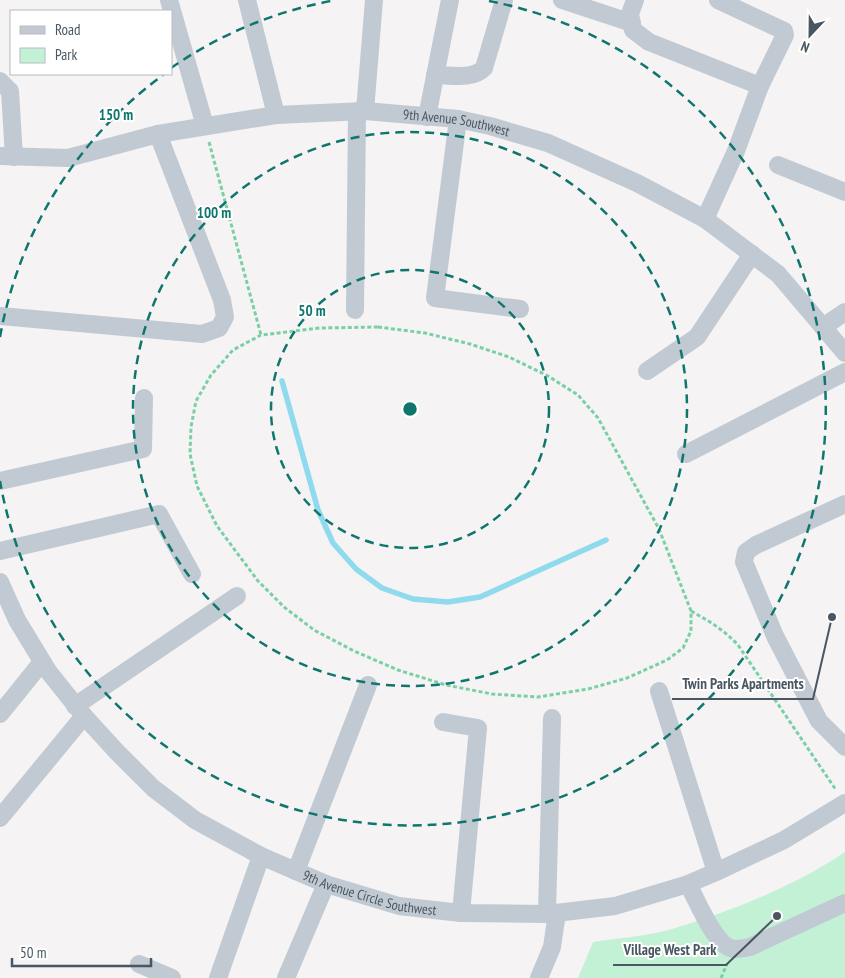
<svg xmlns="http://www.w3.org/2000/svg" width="845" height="978" font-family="'PT Sans Narrow',sans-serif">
<rect width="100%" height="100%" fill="#f5f3f3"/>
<path fill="#c3f1d5" d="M845,852v126h-267l15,-36c26,-4 54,-6 79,-13 60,-18 121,-42 173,-77z"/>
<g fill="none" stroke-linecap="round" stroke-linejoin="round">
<polyline stroke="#90daee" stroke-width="5.5" points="282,381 318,510 333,543 356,569 382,588 413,599 448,602 480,597 606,540"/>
<g stroke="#7ad0a6" stroke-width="3" stroke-dasharray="4 2.5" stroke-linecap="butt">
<polyline points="209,142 261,335"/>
<polygon points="378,327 425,333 470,344 509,357 548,376 578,395 598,418 659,529 691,611 691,631 683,648 667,660 627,678 588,689 538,697 492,694 446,685 398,670 354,651 314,630 284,607 258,581 217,526 197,486 190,454 191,427 196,401 211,375 233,350 261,335 320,328"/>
<path d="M691,611c18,10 33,19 47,34l98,145"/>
<polyline points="721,978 727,964"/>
</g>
<g stroke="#c1cad2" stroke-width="18">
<polyline points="169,0 205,126"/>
<polyline points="247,0 276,115"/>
<polyline points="562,0 632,23"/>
<polyline points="635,0 630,14 633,30 649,42 760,86 736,151 705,219"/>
<polyline points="718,0 784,31 785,35 760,86"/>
<path d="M435,75c15,0 38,5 49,-7l20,-68"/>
<polyline points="0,81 10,91 14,157"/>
<polyline points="365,111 374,0"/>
<polyline points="427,117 450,0"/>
<polyline points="458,119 435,298 520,309"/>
<path id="s1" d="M0,156l68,2 90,-24 118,-19 89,-4 93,8 32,7 58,17 89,40 68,36 73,55 67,79"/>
<polyline points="778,165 845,192"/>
<polyline points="355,310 357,111"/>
<polyline points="0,316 202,334 219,328 225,317 222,300 158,134"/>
<polyline points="823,327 845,312"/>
<polyline points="647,371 697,337 752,254"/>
<polyline points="686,454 845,372"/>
<polyline points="0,481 143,449 144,398"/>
<polyline points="845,504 756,545 746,552 744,562 775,636 819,721 845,747"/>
<polyline points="0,551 159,514 192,574"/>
<path id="s2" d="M0,582l17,38 31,51 36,45 33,36 36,36 42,32 66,36 65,28 73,22 62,7 86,1 68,-8 73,-22 28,-12 68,-32 61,-37"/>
<polyline points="659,691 716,872"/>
<polyline points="75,706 237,596"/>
<polyline points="0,714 42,662"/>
<polyline points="443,722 478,728 461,913"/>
<polyline points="0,818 84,716"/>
<polyline points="296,871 368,685"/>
<path d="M688,884c9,16 27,63 46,65 5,0 11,-1 16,-2l95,-44"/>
<polyline points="547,914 552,718"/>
<polyline points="139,964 172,978"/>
<polyline points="218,978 261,856"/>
<polyline points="286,978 326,884"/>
<polyline points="539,978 552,947 557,913"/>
</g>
</g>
<g fill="none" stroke="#0f766e" stroke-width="2.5" stroke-dasharray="9 6">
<circle cx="410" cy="409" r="139"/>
<circle cx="410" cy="409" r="277"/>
<path d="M0 337A416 416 0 0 1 163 75M171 68A416 416 0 0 1 331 1M489 1A416 416 0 1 1 0 481"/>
</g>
<g text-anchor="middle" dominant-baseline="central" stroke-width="4" stroke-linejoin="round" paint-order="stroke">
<g font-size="14" fill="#4a5661" stroke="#fff">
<text stroke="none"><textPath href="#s1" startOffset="462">9th Avenue Southwest</textPath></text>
<text stroke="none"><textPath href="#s2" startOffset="502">9th Avenue Circle Southwest</textPath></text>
</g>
</g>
<circle cx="410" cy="409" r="8" fill="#0f766e" stroke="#fff" stroke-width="2.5"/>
<g font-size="15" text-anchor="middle" font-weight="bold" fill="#0f766e" stroke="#fff" stroke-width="4" stroke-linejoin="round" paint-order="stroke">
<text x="116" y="120">150 m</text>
<text x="214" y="218">100 m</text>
<text x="312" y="316">50 m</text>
</g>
<path fill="none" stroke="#4a5661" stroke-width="2" d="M832 617L813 699H672M777 916L726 965H613"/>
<g fill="#4a5661" stroke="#fff" stroke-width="2">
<circle cx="832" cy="617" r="5"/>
<circle cx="777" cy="916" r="5"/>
</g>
<g font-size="15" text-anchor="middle" font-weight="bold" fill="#4a5661" stroke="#fff" stroke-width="4" stroke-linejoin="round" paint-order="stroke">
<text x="743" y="689">Twin Parks Apartments</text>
<text x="670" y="955">Village West Park</text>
</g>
<rect x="10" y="10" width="162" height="65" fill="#ffffff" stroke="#b7bbc0"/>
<rect x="20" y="26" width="25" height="8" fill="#c1cad2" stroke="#b7bbc0"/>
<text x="55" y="35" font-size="15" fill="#4a5661">Road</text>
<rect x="20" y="48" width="25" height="15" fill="#c3f1d5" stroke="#b7bbc0"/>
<text x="55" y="60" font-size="15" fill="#4a5661">Park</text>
<g transform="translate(810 35) rotate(202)" stroke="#ffffff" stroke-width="4" paint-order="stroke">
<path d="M0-4L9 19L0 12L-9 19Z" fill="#4a5661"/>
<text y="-8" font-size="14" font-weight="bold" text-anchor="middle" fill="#4a5661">N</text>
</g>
<path d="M12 958v8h139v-8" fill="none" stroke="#4a5661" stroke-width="2.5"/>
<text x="20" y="958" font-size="15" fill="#4a5661" stroke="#ffffff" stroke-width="4" paint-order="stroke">50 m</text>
</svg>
